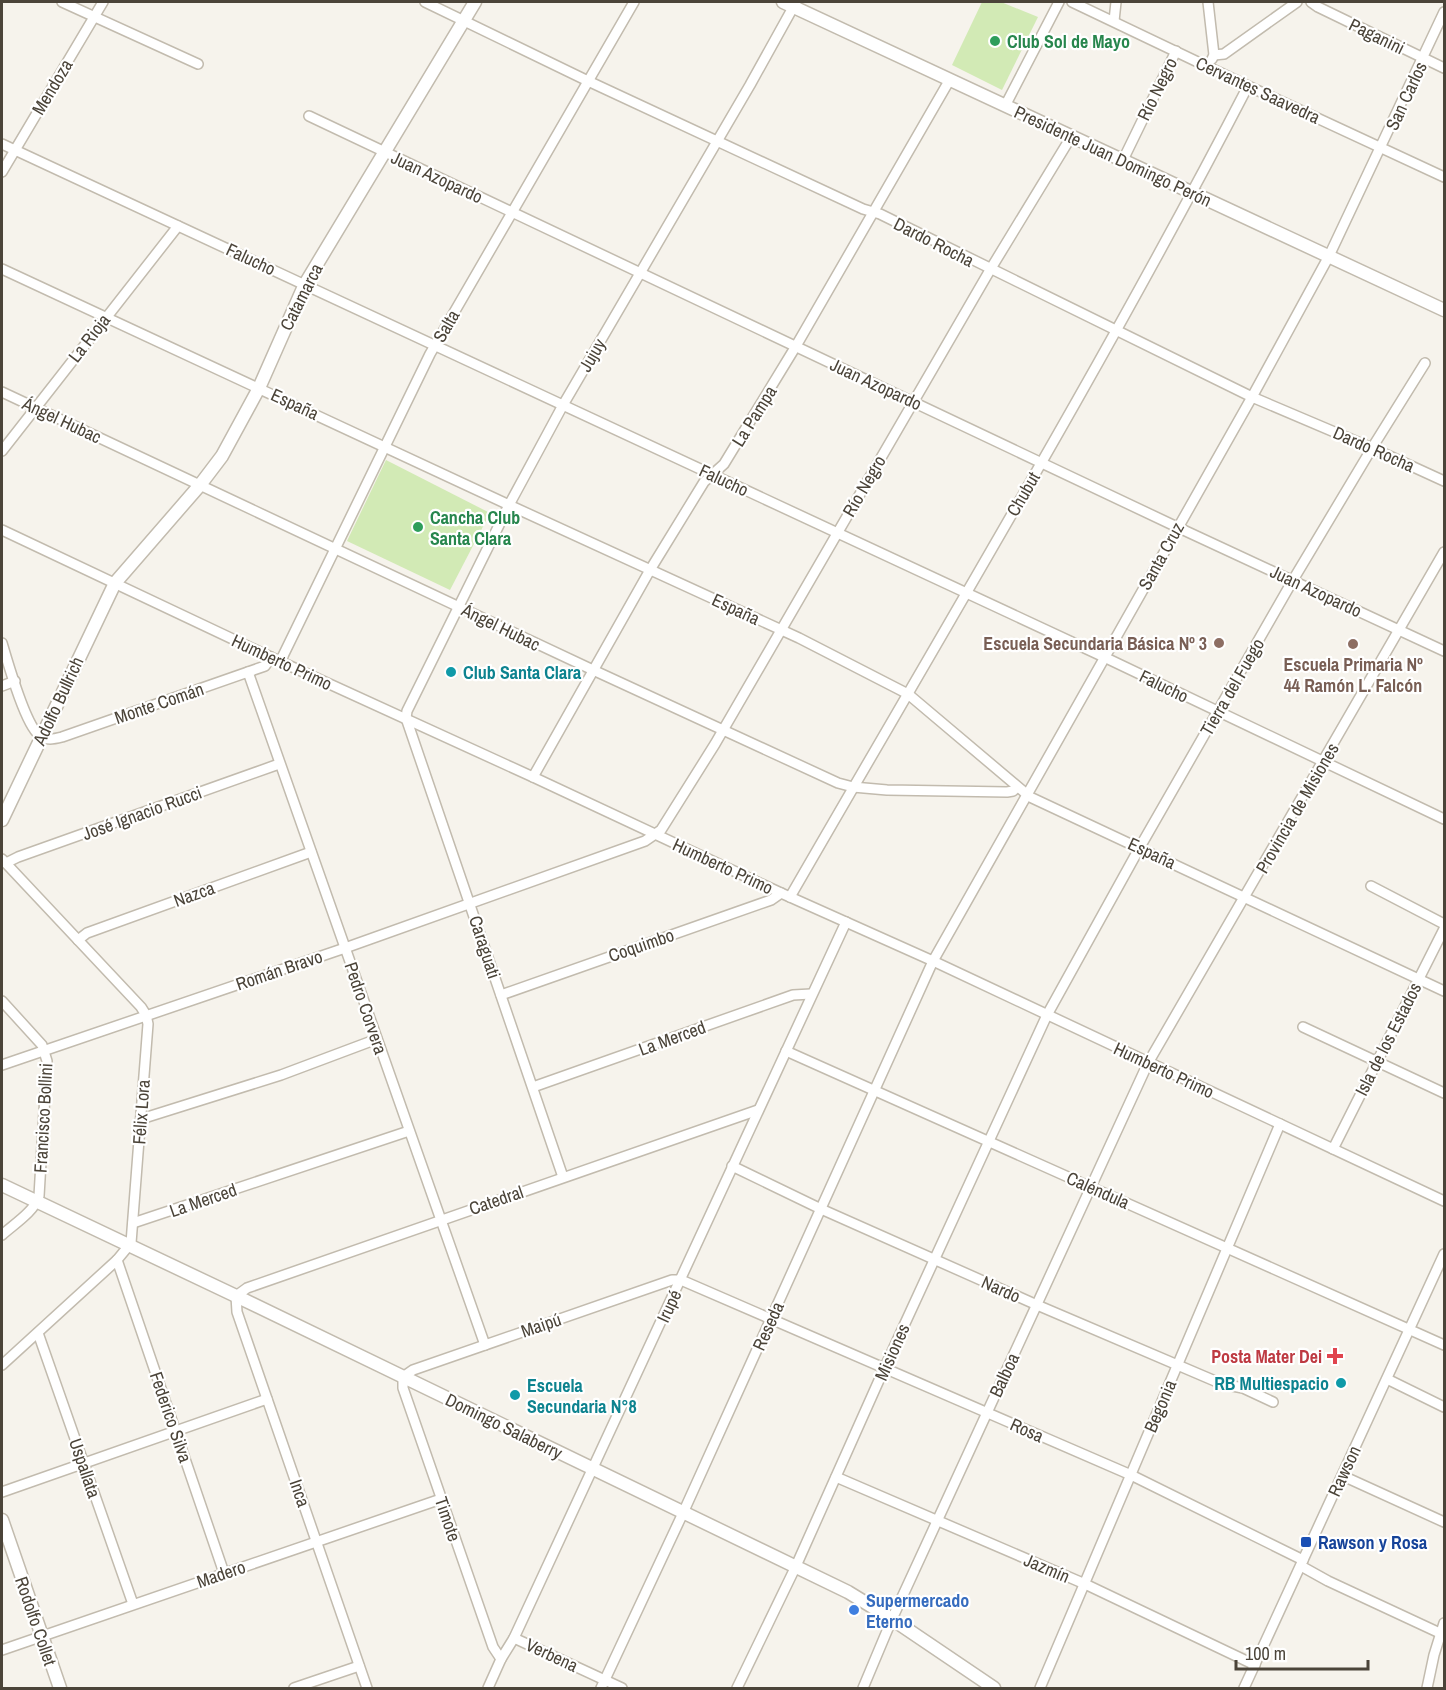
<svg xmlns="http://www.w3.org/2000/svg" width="1446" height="1690" font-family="'Archivo Narrow',sans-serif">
<rect width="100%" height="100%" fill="#f6f3ec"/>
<g fill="#d2eab5">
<polygon points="982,2 1001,2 1038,17 1002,90 952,65"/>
<polygon points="386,460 490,513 450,590 347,541"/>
</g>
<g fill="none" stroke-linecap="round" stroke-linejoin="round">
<defs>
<g id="minor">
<polyline points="62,2 198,64"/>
<polyline points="425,2 588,81 863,209 880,214 1252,397 1372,448 1444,481"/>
<polyline points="1072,2 1248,86 1444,177"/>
<polyline points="1208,2 1214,55 1212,59"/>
<polyline points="1311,2 1318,7 1444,68"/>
<polyline points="1114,21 1116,2"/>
<polyline points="1214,55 1224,54 1297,2"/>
<polyline points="1005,106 1059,2"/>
<polyline points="309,116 1177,527 1444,651"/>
<polyline points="2,144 1104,657 1444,819"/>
<polyline points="1123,160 1176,51"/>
<polyline points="2,172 103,2"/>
<polyline points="2,269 509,505 799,638 908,694 1030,797 1444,991"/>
<polyline points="2,392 593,670 838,783 853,787 887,790 1007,792 1013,791 1017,787"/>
<polyline points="2,451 178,226"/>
<polyline points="2,530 277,660 533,777 781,893 933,961 1444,1201"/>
<path d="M2,643c6,20 23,81 37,92 7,6 15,4 23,2l203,-71 6,-9"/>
<polyline points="280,662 430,354 634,2"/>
<polyline points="248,672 485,1345"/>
<polyline points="2,686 15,681"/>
<polyline points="533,777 650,570 704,482 724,464 796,346 949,81"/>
<polyline points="2,859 141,1007 146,1015 148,1024 131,1243 117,1260 2,1365"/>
<polyline points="6,863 18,857 279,764"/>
<polyline points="1371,886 1444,924"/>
<path d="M790,897c155,-269 315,-535 458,-811"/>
<polyline points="78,940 87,933 311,852"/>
<polyline points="501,995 771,900 781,893"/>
<path d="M2,1001l40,44 5,16 -8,135c-5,16 -25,28 -37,39"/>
<polyline points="1303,1027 1444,1093"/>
<polyline points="786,1051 1444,1345"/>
<polyline points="2,1065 345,948 645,841 661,830 715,744 990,270 1071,137"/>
<polyline points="533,1087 793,995 811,994"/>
<polyline points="141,1119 281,1075 377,1039"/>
<polyline points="1333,1149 1444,929"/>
<polyline points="732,1166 821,1209 1037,1305 1222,1384 1243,1388 1273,1402"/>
<polyline points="563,1177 406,718 407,711 509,505 563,405 750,85 796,2"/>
<polyline points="133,1223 409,1131"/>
<polyline points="117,1260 224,1573"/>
<polyline points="38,1333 133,1604"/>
<polyline points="1387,1379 1444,1407"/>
<polyline points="1343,1476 1444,1522"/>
<polyline points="836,1477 1085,1584 1255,1665"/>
<polyline points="2,1492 267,1399"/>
<polyline points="1301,1566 1328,1581 1444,1635"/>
<polyline points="514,1638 622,1688"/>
<polyline points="2,1650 441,1499"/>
<polyline points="501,1659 493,1647 403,1388 403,1377 413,1370 672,1280 681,1280 1131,1475 1303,1560"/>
<polyline points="294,1688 359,1666"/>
<polyline points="367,1688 237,1312 236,1296 247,1288 758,1110"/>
<polyline points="488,1688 501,1659 514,1638 846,922"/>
<polyline points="601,1688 683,1513 933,961 1252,397 1329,256 1444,12"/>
<polyline points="737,1688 796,1566 884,1369 1047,1015 1140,847 1293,580 1372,448 1425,363"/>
<polyline points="863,1688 892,1619 1148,1063 1444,552"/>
<polyline points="1040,1688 1280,1124"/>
<polyline points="1244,1688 1444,1254"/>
<polyline points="1427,1688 1434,1655 1444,1623"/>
</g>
<g id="tertiary">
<polyline points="783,2 1444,310"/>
<polyline points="2,820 115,583 200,485 222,456 259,388 305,284 475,2"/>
<polyline points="2,1185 236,1296 848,1592 892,1619 994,1688"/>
<polyline points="2,1520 60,1688"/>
</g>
</defs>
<use href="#minor" stroke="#c2bbae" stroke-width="12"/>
<use href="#tertiary" stroke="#c2bbae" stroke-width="15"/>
<use href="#minor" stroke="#fff" stroke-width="9"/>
<use href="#tertiary" stroke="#fff" stroke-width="12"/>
</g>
<g fill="#2e9e5b" stroke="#fff" stroke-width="2">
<circle cx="995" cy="41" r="6"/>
<circle cx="418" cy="527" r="6"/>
</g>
<g fill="#8d6e63" stroke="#fff" stroke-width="2">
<circle cx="1219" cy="643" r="6"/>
<circle cx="1353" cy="644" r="6"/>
</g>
<g fill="#0f9aa8" stroke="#fff" stroke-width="2">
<circle cx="451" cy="672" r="6"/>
<circle cx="1341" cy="1383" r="6"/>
<circle cx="515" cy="1395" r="6"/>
</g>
<path fill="#e0444e" stroke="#fff" stroke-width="2" d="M1332 1347h6v6h6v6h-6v6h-6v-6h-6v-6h6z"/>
<rect fill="#1a4fb4" stroke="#fff" stroke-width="2" x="1300" y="1536" width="12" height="12" rx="3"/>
<circle fill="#3f7fe0" stroke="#fff" stroke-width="2" cx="854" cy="1610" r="6"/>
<g text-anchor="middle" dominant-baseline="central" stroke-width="4.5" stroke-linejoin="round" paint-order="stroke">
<g font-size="18" fill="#4b4439" stroke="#fff">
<text transform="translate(1377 36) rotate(26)">Paganini</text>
<text transform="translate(52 87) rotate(-59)">Mendoza</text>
<text transform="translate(1157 89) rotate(-64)">Río Negro</text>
<text transform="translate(1258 90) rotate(25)">Cervantes Saavedra</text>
<text transform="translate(1406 96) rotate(-65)">San Carlos</text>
<text transform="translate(1113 156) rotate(25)">Presidente Juan Domingo Perón</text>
<text transform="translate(437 177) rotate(25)">Juan Azopardo</text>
<text transform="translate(934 242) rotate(27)">Dardo Rocha</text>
<text transform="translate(251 259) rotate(25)">Falucho</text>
<text transform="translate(301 297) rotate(-63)">Catamarca</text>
<text transform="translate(446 326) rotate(-60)">Salta</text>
<text transform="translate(89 338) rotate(-52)">La Rioja</text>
<text transform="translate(592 355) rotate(-60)">Jujuy</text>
<text transform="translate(876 384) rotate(25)">Juan Azopardo</text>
<text transform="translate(295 404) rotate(25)">España</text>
<text transform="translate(754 416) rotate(-58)">La Pampa</text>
<text transform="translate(62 420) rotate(25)">Ángel Hubac</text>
<text transform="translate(1374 449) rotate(24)">Dardo Rocha</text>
<text transform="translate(724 480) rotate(25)">Falucho</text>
<text transform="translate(864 486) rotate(-60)">Río Negro</text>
<text transform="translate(1023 494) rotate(-60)">Chubut</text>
<text transform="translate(1161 556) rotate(-61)">Santa Cruz</text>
<text transform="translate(1316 591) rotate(25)">Juan Azopardo</text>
<text transform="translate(736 609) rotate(25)">España</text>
<text transform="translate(501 627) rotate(26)">Ángel Hubac</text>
<text transform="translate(282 662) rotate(25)">Humberto Primo</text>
<text transform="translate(1164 686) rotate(26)">Falucho</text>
<text transform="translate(1232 687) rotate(-60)">Tierra del Fuego</text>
<text transform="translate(58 701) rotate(-65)">Adolfo Bullrich</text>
<text transform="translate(159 703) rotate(-19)">Monte Comán</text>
<text transform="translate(1297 808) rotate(-60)">Provincia de Misiones</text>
<text transform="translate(142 813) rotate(-20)">José Ignacio Rucci</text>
<text transform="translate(1152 853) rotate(25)">España</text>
<text transform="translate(723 866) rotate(25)">Humberto Primo</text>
<text transform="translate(194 894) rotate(-20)">Nazca</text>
<text transform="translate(641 945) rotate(-19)">Coquimbo</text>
<text transform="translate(485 947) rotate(72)">Caraguati</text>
<text transform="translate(279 970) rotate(-19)">Román Bravo</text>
<text transform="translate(366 1008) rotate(71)">Pedro Corvera</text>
<text transform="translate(672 1038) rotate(-20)">La Merced</text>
<text transform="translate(1388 1039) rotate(-63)">Isla de los Estados</text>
<text transform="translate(1164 1070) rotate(25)">Humberto Primo</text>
<text transform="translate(141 1112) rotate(-86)">Félix Lora</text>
<text transform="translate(43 1118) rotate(-87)">Francisco Bollini</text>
<text transform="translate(1098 1190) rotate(24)">Caléndula</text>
<text transform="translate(203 1200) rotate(-19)">La Merced</text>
<text transform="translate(496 1200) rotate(-19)">Catedral</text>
<text transform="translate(1001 1289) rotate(24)">Nardo</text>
<text transform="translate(669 1306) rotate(-65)">Irupé</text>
<text transform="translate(541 1325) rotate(-19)">Maipú</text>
<text transform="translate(768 1326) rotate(-66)">Reseda</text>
<text transform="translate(892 1352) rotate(-66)">Misiones</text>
<text transform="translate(1004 1375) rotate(-65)">Balboa</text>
<text transform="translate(1160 1406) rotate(-67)">Begonia</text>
<text transform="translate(171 1417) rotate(71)">Federico Silva</text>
<text transform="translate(504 1426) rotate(26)">Domingo Salaberry</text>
<text transform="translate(1027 1430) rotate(24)">Rosa</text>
<text transform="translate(85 1468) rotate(71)">Uspallata</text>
<text transform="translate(1344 1471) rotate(-65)">Rawson</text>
<text transform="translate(300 1493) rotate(71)">Inca</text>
<text transform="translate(448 1519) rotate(71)">Timote</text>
<text transform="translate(1047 1568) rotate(23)">Jazmín</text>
<text transform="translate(221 1574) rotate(-19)">Madero</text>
<text transform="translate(36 1621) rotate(71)">Rodolfo Collet</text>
<text transform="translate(552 1655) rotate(25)">Verbena</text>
</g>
<g font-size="18" font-weight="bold" fill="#27864d" stroke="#fff" text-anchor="start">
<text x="1007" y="41">Club Sol de Mayo</text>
<text x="430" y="517">Cancha Club<tspan x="430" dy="21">Santa Clara</tspan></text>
</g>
<g font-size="18" font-weight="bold" fill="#785e54" stroke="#fff" text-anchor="end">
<text x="1207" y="643">Escuela Secundaria Básica Nº 3</text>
<text x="1353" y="664" text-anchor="middle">Escuela Primaria Nº<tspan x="1353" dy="21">44 Ramón L. Falcón</tspan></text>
</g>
<g font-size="18" font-weight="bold" fill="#0d838f" stroke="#fff" text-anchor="start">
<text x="463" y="672">Club Santa Clara</text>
<text x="1329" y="1383" text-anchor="end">RB Multiespacio</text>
<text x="527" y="1385">Escuela<tspan x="527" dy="21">Secundaria N°8</tspan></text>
</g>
<g font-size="18" font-weight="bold" fill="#be3a42" stroke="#fff" text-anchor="end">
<text x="1322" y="1356">Posta Mater Dei</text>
</g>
<g font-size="18" font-weight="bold" fill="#164399" stroke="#fff" text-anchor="start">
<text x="1318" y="1542">Rawson y Rosa</text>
</g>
<g font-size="18" font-weight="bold" fill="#366cbe" stroke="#fff" text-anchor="start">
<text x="866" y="1600">Supermercado<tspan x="866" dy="21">Eterno</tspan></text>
</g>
</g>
<rect width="1446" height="1690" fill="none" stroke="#4b4439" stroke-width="6"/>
<path d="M1236 1660v9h132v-9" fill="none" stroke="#4b4439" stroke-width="3"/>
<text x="1245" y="1660" font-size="18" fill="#4b4439" stroke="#ffffff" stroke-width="4.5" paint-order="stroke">100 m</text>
</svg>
